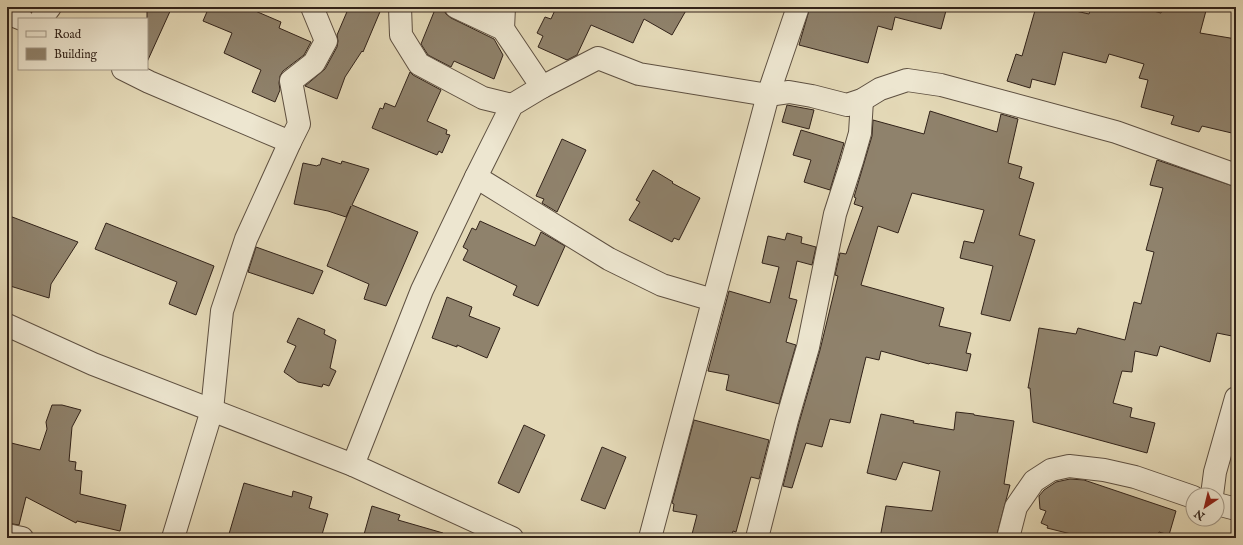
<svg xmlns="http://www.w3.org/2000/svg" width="1243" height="545" font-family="'IM FELL English',serif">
<rect width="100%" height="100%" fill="#e4d9b7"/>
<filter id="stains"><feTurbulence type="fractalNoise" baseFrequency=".005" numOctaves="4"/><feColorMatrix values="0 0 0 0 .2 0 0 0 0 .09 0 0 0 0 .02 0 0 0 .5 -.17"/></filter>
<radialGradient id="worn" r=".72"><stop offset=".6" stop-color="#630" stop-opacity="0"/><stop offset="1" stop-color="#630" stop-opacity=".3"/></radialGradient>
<g fill="#8f826c" stroke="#32231a">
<polygon points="147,7 172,7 147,62"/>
<polygon points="209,7 246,7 281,22 279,28 311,42 304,55 283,71 280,76 279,83 280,90 275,102 252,92 261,70 224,53 232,33 203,21"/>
<polygon points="349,7 382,7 363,52 362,51 345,77 337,99 305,86 325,69 337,47 338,41 337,35"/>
<polygon points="436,7 444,10 446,14 451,18 494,39 503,55 494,79 454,61 451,67 428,55 421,44"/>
<polygon points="548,7 688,7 672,35 644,19 633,43 591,25 577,55 567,60 538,47 543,36 537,33 545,17 551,19 555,10"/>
<polygon points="810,7 947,7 941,29 895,17 892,30 878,26 868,63 799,45"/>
<polygon points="1036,7 1058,7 1089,14 1091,7 1138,7 1161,13 1163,7 1207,7 1200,33 1236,39 1236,134 1202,126 1199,132 1171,124 1174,116 1141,107 1148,80 1139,78 1144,64 1109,54 1106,63 1063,52 1055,85 1032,79 1030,88 1007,81 1016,54 1022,56"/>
<polygon points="410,72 413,75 441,90 427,121 447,130 446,134 450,135 442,153 439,151 437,155 372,128 380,108 383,109 385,103 395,107"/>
<polygon points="787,105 814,110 809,129 782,122"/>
<polygon points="930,111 997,132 1001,114 1018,119 1008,163 1022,167 1019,178 1034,183 1019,235 1035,240 1010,321 981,314 993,266 960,258 964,241 974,243 984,210 912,193 898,233 878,226 861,285 944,308 939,326 971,333 966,353 971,354 967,371 930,363 929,364 881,351 879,360 866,357 850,423 830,419 822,447 806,443 792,488 783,486 799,423 820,350 838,276 835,275 840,253 846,254 863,207 854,204 856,198 854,197 872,136 873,120 924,134"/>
<polygon points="801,130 844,143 830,190 804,182 811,160 793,155"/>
<polygon points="562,139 586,150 557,212 542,203 544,199 536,196"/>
<polygon points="322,158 341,164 342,161 369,169 352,205 418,232 386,306 364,299 369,284 327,266 351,206 346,217 328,211 294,204 303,163 317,166 318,165 320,165"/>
<polygon points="1157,160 1236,187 1236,316 1232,336 1217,333 1210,362 1160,346 1157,356 1135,351 1132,372 1122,371 1113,403 1132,408 1130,417 1155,423 1147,453 1033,422 1030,388 1028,388 1039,328 1076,334 1078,328 1125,340 1134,302 1141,304 1154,252 1146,250 1163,188 1150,185"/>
<polygon points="653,170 673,182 672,183 700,198 679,240 674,238 672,242 629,220 640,202 636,200"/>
<polygon points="7,215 78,242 51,284 49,298 7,285"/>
<polygon points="480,221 535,246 541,232 565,246 538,306 513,295 517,286 463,260 468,250 463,247 472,228 476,230"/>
<polygon points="106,223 214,266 196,315 169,304 177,282 95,249"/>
<polygon points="787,233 802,237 801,243 816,247 812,265 797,261 789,298 797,300 786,342 796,345 779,404 726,390 729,375 708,371 729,291 770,303 779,267 762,263 768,236 785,240"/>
<polygon points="256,247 323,271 313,294 248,272"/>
<polygon points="447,297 472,307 469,316 500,328 487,358 457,345 457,347 432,338"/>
<polygon points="298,318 325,330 324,334 336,340 330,368 336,371 329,386 323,384 322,387 298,382 284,372 296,346 287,342"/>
<polygon points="52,405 62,405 81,410 72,427 69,461 76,462 75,470 82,471 80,494 126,505 120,531 77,521 76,523 26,497 19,525 7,523 7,442 40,450 47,429 46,422"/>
<polygon points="956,412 974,414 974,415 1014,421 1004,484 1010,485 996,538 880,538 886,506 932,511 940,471 903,462 896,480 867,473 881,414 914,421 913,423 954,430"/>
<polygon points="694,420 769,440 759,479 751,477 736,532 733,531 731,538 691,538 697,515 673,511 674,504 672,503"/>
<polygon points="524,425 545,435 519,493 498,483"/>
<polygon points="602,447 626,457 605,509 581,500"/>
<polygon points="1070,479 1084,480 1176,511 1169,535 1159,532 1157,538 1087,538 1047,528 1048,526 1041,523 1046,511 1040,509 1039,496 1044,490 1056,482"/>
<polygon points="244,483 292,497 293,491 312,497 309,508 328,514 321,538 241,538 229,534"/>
<polygon points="372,506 400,515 398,520 443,533 442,538 363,538"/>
</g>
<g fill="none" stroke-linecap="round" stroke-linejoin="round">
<defs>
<g id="minor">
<polyline points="400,7 401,35 419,64 483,98 512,105"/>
<polyline points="456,7 503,29 542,87 598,58 639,74 768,95 789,92 812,96 847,105 862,100 880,89 907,80 941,85 1116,132 1236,175"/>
<polyline points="7,13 22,19"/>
<polyline points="41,19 50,7"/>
<polyline points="503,29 504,7"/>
<polyline points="123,69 149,82 290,142 299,124 291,81 314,63 326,41 312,7"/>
<polyline points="476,177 609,259 662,285 713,300"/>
<polyline points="7,325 93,364 353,465 512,538"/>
<polyline points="353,465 422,290 476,177 512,105 542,87"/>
<polyline points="1212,495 1215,472 1236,398"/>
<polyline points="1217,504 1236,509"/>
<polyline points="7,535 22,538"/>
<polyline points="173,538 212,410 222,311 246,239 290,142"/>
<polyline points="650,538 768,95 798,7"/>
<polyline points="757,538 787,420 808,347 835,214 852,161 860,133 862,100"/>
<polyline points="1008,538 1016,507 1034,481 1051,470 1069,466 1104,470 1135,477 1193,497"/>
</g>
</defs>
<use href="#minor" stroke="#5e5041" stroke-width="24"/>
<use href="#minor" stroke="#ede6d0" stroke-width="22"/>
</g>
<rect width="1243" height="545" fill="none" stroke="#e4d9b7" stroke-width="24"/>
<rect x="8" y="8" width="1227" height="529" fill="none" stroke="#32231a" stroke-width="2"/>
<rect x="12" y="12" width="1219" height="521" fill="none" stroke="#32231a"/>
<rect x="18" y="18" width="130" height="52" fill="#ede6d0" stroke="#a29887"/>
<rect x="26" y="31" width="20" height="6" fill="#ede6d0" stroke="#a29887"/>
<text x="54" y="38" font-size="12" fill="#32231a">Road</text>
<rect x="26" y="48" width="20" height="12" fill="#8f826c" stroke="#a29887"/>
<text x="54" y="58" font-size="12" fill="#32231a">Building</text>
<g transform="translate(1205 507) rotate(215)"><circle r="19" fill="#ede6d0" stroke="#a29887"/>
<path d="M0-3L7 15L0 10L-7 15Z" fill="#8f2418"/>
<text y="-6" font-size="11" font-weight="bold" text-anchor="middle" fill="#32231a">N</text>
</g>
<rect width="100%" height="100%" filter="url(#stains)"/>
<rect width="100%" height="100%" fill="url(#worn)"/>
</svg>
